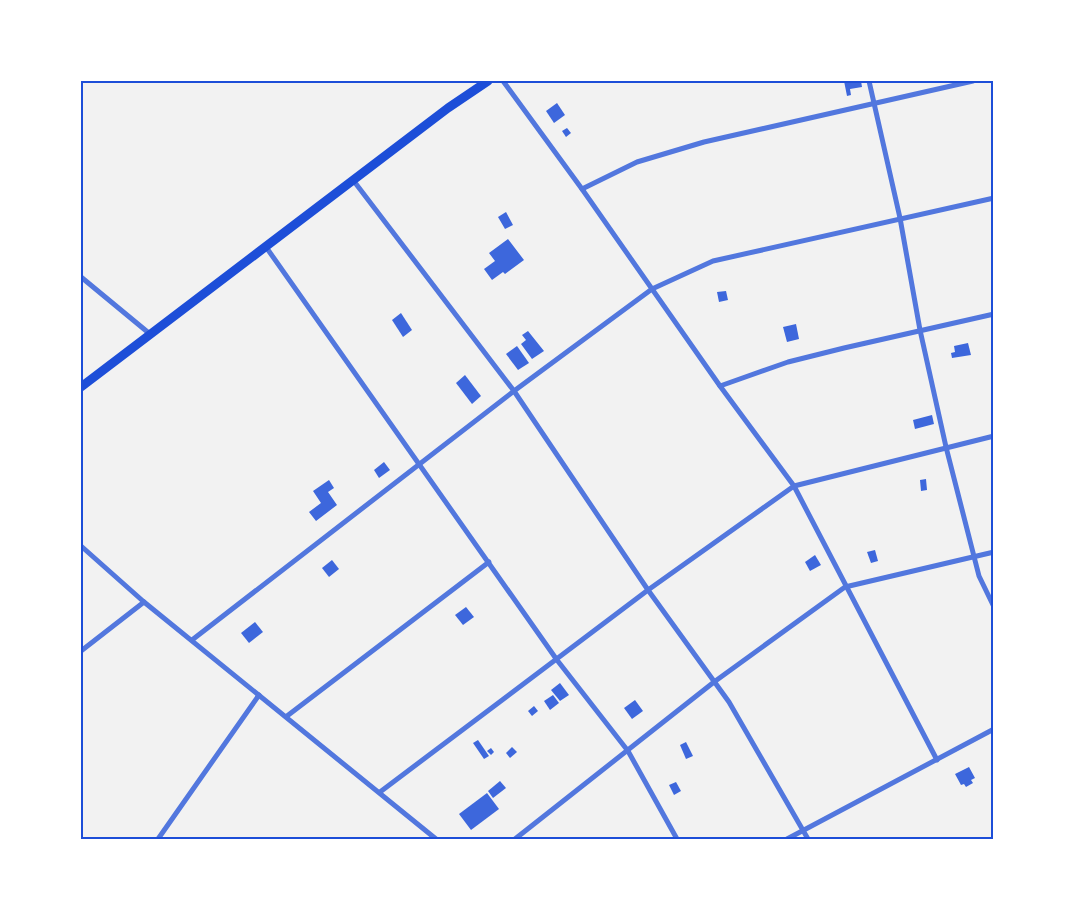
<svg xmlns="http://www.w3.org/2000/svg" width="1075" height="920" font-family="'DejaVu Sans',sans-serif">
<rect width="100%" height="100%" fill="#f2f2f2"/>
<g fill="#3d67dc">
<polygon points="844,81 861,81 862,87 850,89 851,95 847,96"/>
<polygon points="557,103 565,115 554,123 546,111"/>
<polygon points="567,128 571,133 566,137 562,131"/>
<polygon points="506,212 513,225 505,229 498,217"/>
<polygon points="508,239 524,260 505,274 503,272 492,280 484,269 495,261 489,253"/>
<polygon points="726,291 728,300 719,302 717,292"/>
<polygon points="401,313 412,330 403,337 392,320"/>
<polygon points="796,324 799,339 787,342 783,327"/>
<polygon points="528,331 544,351 532,359 521,344 526,340 522,335"/>
<polygon points="968,343 971,355 952,358 951,353 955,352 954,346"/>
<polygon points="517,346 529,363 518,370 506,354"/>
<polygon points="465,375 481,396 472,404 456,383"/>
<polygon points="932,415 934,424 915,429 913,420"/>
<polygon points="384,462 390,470 379,478 374,470"/>
<polygon points="926,479 927,490 921,491 920,480"/>
<polygon points="329,480 334,488 328,492 337,505 316,521 309,512 321,503 313,491"/>
<polygon points="875,550 878,561 871,563 867,552"/>
<polygon points="815,555 821,565 810,571 805,562"/>
<polygon points="332,560 339,569 329,577 322,568"/>
<polygon points="466,607 474,617 463,625 455,615"/>
<polygon points="255,622 263,632 249,643 241,633"/>
<polygon points="560,683 569,695 560,701 551,690"/>
<polygon points="553,695 559,703 550,710 544,701"/>
<polygon points="635,700 643,711 632,719 624,708"/>
<polygon points="534,706 538,711 532,716 528,711"/>
<polygon points="478,740 489,756 484,759 473,743"/>
<polygon points="686,742 693,756 686,759 680,745"/>
<polygon points="512,747 517,752 510,758 506,753"/>
<polygon points="491,748 494,752 491,755 487,751"/>
<polygon points="969,767 975,778 971,780 973,783 966,787 964,784 961,785 955,774"/>
<polygon points="500,781 506,788 493,798 488,791"/>
<polygon points="676,782 681,791 674,795 669,785"/>
<polygon points="487,793 499,809 471,830 459,814"/>
</g>
<g fill="none" stroke-linecap="round" stroke-linejoin="round">
<g stroke="#5277de" stroke-width="5">
<polyline points="503,81 582,189 720,386 794,486 937,760"/>
<polyline points="869,81 900,218 920,330 946,447 979,576 994,607"/>
<polyline points="353,180 514,391 648,590 729,702 808,839"/>
<polyline points="582,189 637,162 704,142 973,81"/>
<polyline points="266,247 557,660 628,751 677,839"/>
<polyline points="81,277 150,334"/>
<polyline points="720,386 788,362 844,348 994,314"/>
<polyline points="81,546 144,602 436,839"/>
<polyline points="192,640 514,391 652,289 713,261 994,198"/>
<polyline points="81,651 144,602"/>
<polyline points="287,716 489,562"/>
<polyline points="380,792 648,590 794,486 994,436"/>
<polyline points="158,839 259,695"/>
<polyline points="515,839 714,682 845,587 994,552"/>
<polyline points="787,839 994,729"/>
</g>
<polyline stroke="#1d4ed8" stroke-width="9" points="81,387 448,108 488,81"/>
</g>
<rect width="1075" height="920" fill="none" stroke="#ffffff" stroke-width="165"/>
<rect x="82" y="82" width="910" height="756" fill="none" stroke="#1d4ed8" stroke-width="2"/>
</svg>
